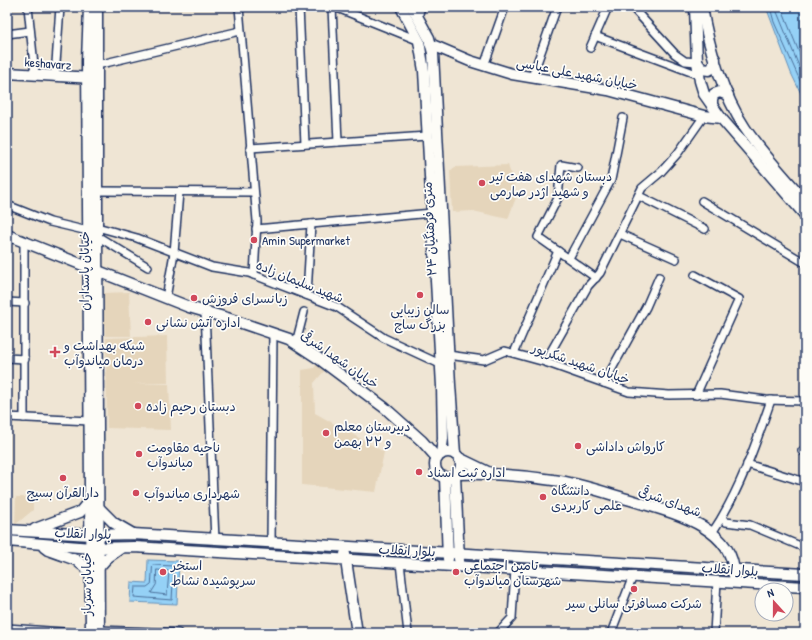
<svg xmlns="http://www.w3.org/2000/svg" width="812" height="640" font-family="'Patrick Hand','Playpen Sans Arabic',sans-serif">
<rect width="100%" height="100%" fill="#efe5d4"/>
<filter id="ink" filterUnits="userSpaceOnUse"><feTurbulence type="fractalNoise" baseFrequency=".025" numOctaves="2"/><feDisplacementMap in="SourceGraphic" scale="8" xChannelSelector="R" yChannelSelector="G"/><feConvolveMatrix kernelMatrix="1 2 1 2 8 2 1 2 1" color-interpolation-filters="sRGB"/></filter>
<g filter="url(#ink)">
<g fill="#e5d5bb">
<polygon points="508,165 517,195 508,219 473,211 452,212 450,171 455,167"/>
<polygon points="129,292 131,336 105,336 103,293"/>
<polygon points="167,336 168,383 132,384 169,384 171,430 107,428 106,338"/>
<polygon points="318,363 326,369 314,383 315,413 384,452 376,492 302,485 302,370 314,368"/>
<polygon points="16,497 33,497 33,510 15,525"/>
</g>
<g fill="#95d1f6" stroke="#6490b9">
<polygon points="766,7 805,7 805,102 791,73"/>
<polygon points="148,560 179,561 177,604 130,602 131,582 147,583"/>
</g>
<g fill="none" stroke-linecap="round" stroke-linejoin="round">
<g stroke="#4c709b" stroke-width="1">
<polyline points="770,7 774,22 805,92"/>
<polyline points="775,7 805,81"/>
<polyline points="781,7 805,67"/>
<polygon points="153,565 174,566 172,600 134,597 135,587 147,587 151,584"/>
<polygon points="157,570 169,571 167,595 151,593 156,585"/>
</g>
<defs>
<g id="street">
<polyline points="28,7 35,75"/>
<polyline points="239,7 257,221 254,275"/>
<polyline points="299,7 305,144"/>
<polyline points="332,7 338,142"/>
<polyline points="335,7 420,41"/>
<polyline points="632,7 675,54 685,61 697,62"/>
<polyline points="418,17 421,7"/>
<polyline points="7,34 30,31"/>
<polyline points="595,36 699,75"/>
<polyline points="590,48 608,7"/>
<polyline points="97,65 240,31"/>
<polyline points="484,66 505,7"/>
<polyline points="55,77 60,7"/>
<polyline points="532,77 557,7"/>
<polyline points="250,148 427,136"/>
<polyline points="578,168 561,165 558,198 538,237 596,278"/>
<polyline points="97,191 254,192"/>
<polyline points="639,196 705,229"/>
<polyline points="702,201 805,263"/>
<polyline points="7,205 50,222 88,231"/>
<polyline points="97,227 137,238 212,267 249,273 337,307 384,338 440,364"/>
<polyline points="256,229 432,213"/>
<polyline points="620,234 676,259"/>
<polyline points="97,236 148,267"/>
<polyline points="569,258 611,180 623,118"/>
<polyline points="695,275 739,299 696,395"/>
<polyline points="307,295 311,224"/>
<polyline points="166,298 174,253 179,192"/>
<polyline points="7,302 25,303"/>
<polyline points="205,312 215,540"/>
<polyline points="296,343 304,312"/>
<polyline points="514,353 558,251"/>
<polyline points="448,355 484,360 505,351 545,362 629,392 669,395 720,394 766,400 805,401"/>
<polyline points="7,358 25,359"/>
<polyline points="545,362 588,286 600,273 642,188 661,172 678,153 704,116"/>
<polyline points="604,383 646,307 659,277"/>
<polyline points="7,417 90,421"/>
<polyline points="24,418 24,241"/>
<polyline points="802,451 805,452"/>
<polyline points="747,464 805,482"/>
<polyline points="722,518 726,522 750,525 805,548"/>
<path d="M712,533c27,-40 43,-87 59,-133"/>
<polyline points="271,543 273,333"/>
<polyline points="400,563 408,633"/>
<polyline points="7,628 77,633"/>
<polyline points="99,630 178,633"/>
<polyline points="498,633 512,618 515,569"/>
<polyline points="611,633 633,576"/>
<polyline points="714,633 717,581"/>
</g>
<g id="secondary">
<polyline points="89,7 87,61 91,633"/>
<polyline points="97,7 97,227 99,633"/>
<polyline points="401,7 419,41 424,71 442,386 443,439 441,454"/>
<polyline points="412,7 429,38 433,53 450,385 455,454"/>
<polyline points="695,7 697,62 700,81 704,94 721,118 805,215"/>
<path d="M702,7c6,39 21,88 43,121 17,26 40,49 60,73"/>
<polyline points="430,44 470,61 512,74 608,90 704,116 721,118"/>
<polyline points="697,62 702,69 709,70 713,67 715,59"/>
<polyline points="7,73 93,78"/>
<polyline points="712,106 712,99 714,94 720,92 728,95"/>
<polyline points="7,235 189,307 227,318 289,339 318,358 385,408 422,441 437,458"/>
<circle cx="448" cy="465" r="13"/>
<polyline points="459,458 488,472"/>
<path d="M456,474c33,-1 65,1 97,6 25,3 50,12 74,19 38,12 108,25 107,77"/>
<polyline points="455,476 459,559"/>
<polyline points="445,477 448,559"/>
<polyline points="99,508 114,523 133,534"/>
<polyline points="35,529 80,512 90,500"/>
<polyline points="7,530 91,535 133,534 805,574"/>
<polyline points="7,541 91,548 134,547 805,587"/>
<polyline points="44,547 48,550 76,560 91,572"/>
<polyline points="345,554 357,633"/>
<polyline points="99,567 107,558 121,548"/>
</g>
</defs>
<use href="#street" stroke="#1b2f5e" stroke-width="10"/>
<use href="#secondary" stroke="#1b2f5e" stroke-width="13"/>
<use href="#street" stroke="#fdfcf7" stroke-width="7"/>
<use href="#secondary" stroke="#fdfcf7" stroke-width="10"/>
</g>
</g>
<g fill="#d1495b" stroke="#fdfcf7" stroke-width="1.5">
<circle cx="482" cy="183" r="4"/>
<circle cx="254" cy="240" r="4"/>
<circle cx="420" cy="295" r="4"/>
<circle cx="194" cy="298" r="4"/>
<circle cx="148" cy="322" r="4"/>
<path d="M53 346h4v4h4v4h-4v4h-4v-4h-4v-4h4z"/>
<circle cx="138" cy="406" r="4"/>
<circle cx="326" cy="433" r="4"/>
<circle cx="578" cy="446" r="4"/>
<circle cx="139" cy="454" r="4"/>
<circle cx="419" cy="472" r="4"/>
<circle cx="63" cy="478" r="4"/>
<circle cx="136" cy="493" r="4"/>
<circle cx="543" cy="497" r="4"/>
<circle cx="163" cy="572" r="4"/>
<circle cx="456" cy="572" r="4"/>
<circle cx="634" cy="589" r="4"/>
</g>
<g text-anchor="middle" dominant-baseline="central" stroke-width="3.5" stroke-linejoin="round" paint-order="stroke">
<g font-size="13" fill="#1b2f5e" stroke="#fdfcf7">
<text transform="translate(48 63) rotate(4)">keshavarz</text>
<text transform="translate(577 73) rotate(11)">خیابان شهید علی عباسی</text>
<text transform="translate(429 229) rotate(-93)">۲۴ متری فرهنگیان</text>
<text transform="translate(84 271) rotate(-90)">خیابان پاسداران</text>
<text transform="translate(300 281) rotate(22)">شهید سلیمان زاده</text>
<text transform="translate(340 359) rotate(35)">خیابان شهدا شرقی</text>
<text transform="translate(581 363) rotate(19)">خیابان شهید شکرپور</text>
<text transform="translate(670 501) rotate(20)">شهدای شرقی</text>
<text transform="translate(83 533) rotate(2)">بلوار انقلاب</text>
<text transform="translate(407 550) rotate(3)">بلوار انقلاب</text>
<text transform="translate(730 569) rotate(4)">بلوار انقلاب</text>
<text transform="translate(86 584) rotate(-90)">خیابان سرباز</text>
</g>
<g font-size="13" fill="#1b2f5e" stroke="#fdfcf7" text-anchor="start">
<text x="490" y="176">دبستان شهدای هفت تیر<tspan x="490" dy="15">و شهید اژدر صارمی</tspan></text>
<text x="262" y="240">Amin Supermarket</text>
<text x="202" y="298">زبانسرای فروزش</text>
<text x="420" y="309" text-anchor="middle">سالن زیبایی<tspan x="420" dy="15">بزرگ ساچ</tspan></text>
<text x="156" y="322">اداره آتش نشانی</text>
<text x="64" y="345">شبکه بهداشت و<tspan x="64" dy="15">درمان میاندوآب</tspan></text>
<text x="146" y="406">دبستان رحیم زاده</text>
<text x="334" y="426">دبیرستان معلم<tspan x="334" dy="15">و ۲۲ بهمن</tspan></text>
<text x="586" y="446">کارواش داداشی</text>
<text x="147" y="447">ناحیه مقاومت<tspan x="147" dy="15">میاندوآب</tspan></text>
<text x="427" y="472">اداره ثبت اسناد</text>
<text x="551" y="490">دانشگاه<tspan x="551" dy="15">علمی کاربردی</tspan></text>
<text x="63" y="492" text-anchor="middle">دارالقرآن بسیج</text>
<text x="144" y="493">شهرداری میاندوآب</text>
<text x="171" y="565">استخر<tspan x="171" dy="15">سرپوشیده نشاط</tspan></text>
<text x="464" y="565">تامین اجتماعی<tspan x="464" dy="15">شهرستان میاندوآب</tspan></text>
<text x="634" y="603" text-anchor="middle">شرکت مسافرتی سانلی سیر</text>
</g>
</g>
<rect width="812" height="640" fill="none" stroke="#fdfcf7" stroke-width="24"/>
<rect x="12" y="12" width="788" height="616" fill="none" stroke="#1b2f5e" stroke-width="1.5" filter="url(#ink)"/>
<g transform="translate(774 602) rotate(339)"><circle r="19" fill="#fdfcf7" stroke="#a3aaba"/>
<path d="M0-3L7 15L0 10L-7 15Z" fill="#d1495b"/>
<text y="-6" font-size="11" font-weight="bold" text-anchor="middle" fill="#1b2f5e">N</text>
</g>
</svg>
